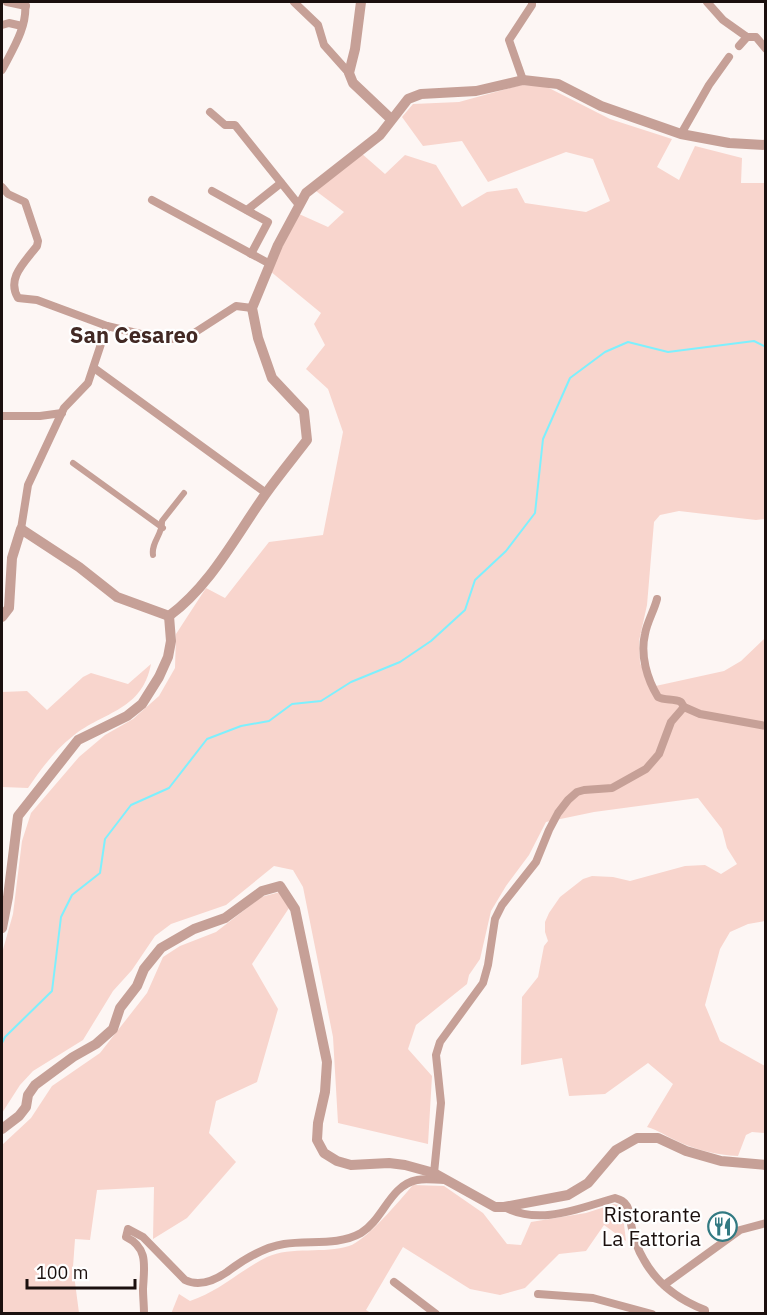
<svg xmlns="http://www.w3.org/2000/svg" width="767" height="1315" font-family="'IBM Plex Sans',sans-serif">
<rect width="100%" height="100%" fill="#fdf6f4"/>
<g fill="#f8d5cd">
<path d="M521,85l24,1 65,33 62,20 -15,28 22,13 16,-34 47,12 -1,25h24v336l-9,1 -77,-9 -19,4 -6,7 -7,83 -8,36 1,22 11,24 73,-16 17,-10 24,-23v283l-17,3 -18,8 -10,17 -15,56 15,36 45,25v67l-13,-1 -6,3 -8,21c-21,-1 -42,-6 -61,-15 -11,-5 -19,-11 -30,-14l26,-43 -25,-21 -43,31 -36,2 -7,-38 -41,7 1,-68 16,-20 6,-31 4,-5 -3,-9v-10l4,-9 11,-16 23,-18 9,-3 21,1 17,4 55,-15 20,-1 16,9 16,-10 -10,-16 -5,-19 -24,-31 -104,14 -48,10 -17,33 -23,31 -15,25 -11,48 -11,16 -2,9 -51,41 -8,24 24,27 -4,68 -90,-21 -5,-86 -30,-150 -10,-17 -19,-4 -48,39 -55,19 -16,12 -23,34 -19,21 -30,49 -50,31 -13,14 -18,28v-160l11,-39 9,-73 9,-28 48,-56 26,-22 28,-16 26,-23 16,-28 1,-34 30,-46 19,10 44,-56 54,-7 20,-103 -15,-43 -22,-20 19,-24 -11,-21 7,-11 -51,-42 29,-57 29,13 16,-15 -28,-21 45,-38 24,21 20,-19 31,10 26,42 25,-15 30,-4 8,15 61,9 24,-11 -17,-42 -27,-7 -78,30 -26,-41 -39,5 -21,-29 11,-13 46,-2z"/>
<path d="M151,664c-9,47 -47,47 -78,72 -18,14 -32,33 -45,52l-26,-1v-95l25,-1 20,19 36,-33 8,-4 37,11z"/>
<polygon points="280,892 289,908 252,964 278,1009 257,1082 216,1101 209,1133 236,1162 187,1218 153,1239 154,1187 97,1190 90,1240 75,1239 73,1267 79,1313 2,1314 2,1145 31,1118 52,1086 100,1053 147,993 163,957 180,946 216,932 261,897"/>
<path d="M413,1185l31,1 39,27 24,31 14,1 10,-23 55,-9 28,-9 5,1 3,3 4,33 -22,-16 -18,26 -27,3 -34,34 -25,7 -30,-6 -67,-42 -37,63 5,3 -200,1 8,-20 11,7c30,-10 49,-30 77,-44 24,-11 58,-3 82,-11 17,-5 51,-46 64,-61z"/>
</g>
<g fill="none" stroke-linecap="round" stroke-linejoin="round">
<polyline stroke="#7ef0fd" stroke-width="2" points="2,1043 5,1037 52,991 61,917 72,895 100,873 105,839 131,805 169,788 207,739 241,726 269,721 292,704 321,701 351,682 400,662 431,641 465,610 475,580 506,551 535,513 543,439 570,378 605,352 628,342 668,352 754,341 766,347"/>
<g stroke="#c6a097" stroke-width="6">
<polyline points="73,463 163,528"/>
<path d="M153,555c-2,-13 10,-21 9,-34l22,-28"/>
</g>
<g stroke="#c6a097" stroke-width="8">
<polyline points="7,2 26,6"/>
<polyline points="294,2 318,25 324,45 349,73"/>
<polyline points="707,2 723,20 747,37 756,37 766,49"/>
<polyline points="2,25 9,23 22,26"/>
<polyline points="739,46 747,37"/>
<path d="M2,70c11,-21 26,-44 23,-68"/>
<polyline points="523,80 509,40 532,5 532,2"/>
<polyline points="210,112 225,125 235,125 299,205"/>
<polyline points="681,134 709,85 729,57"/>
<path d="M2,187l6,7 17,8 13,39 -1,5c-12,16 -31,32 -19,52l19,2 70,26 59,14 25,-5 45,-29 16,2"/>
<polyline points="212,191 268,222 251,254"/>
<polyline points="152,200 270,264"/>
<polyline points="247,210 281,183"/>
<polyline points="94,368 266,493"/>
<polyline points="2,416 40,416 62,413"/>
<polyline points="21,529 28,485 64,408 88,383 107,326"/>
<path d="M657,599c-3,12 -10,23 -12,35 -5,21 2,45 13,63 7,4 15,1 23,5l3,5 16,7 66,12"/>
<polyline points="434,1173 441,1103 436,1055 440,1042 483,983 488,965 495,919 502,905 536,862 549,830 558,813 568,800 577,792 584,790 612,788 646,769 659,754 671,722 684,707"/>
<path d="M504,1207c37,19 75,1 111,-9 6,2 9,3 12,8 3,5 2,12 4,18 2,12 7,26 13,36 14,25 35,40 61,50v4"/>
<polyline points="394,1282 436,1314"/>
<polyline points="664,1285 740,1230 766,1223"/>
<polyline points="538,1294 593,1298 652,1314"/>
<path d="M144,1314c0,-9 -1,-17 -1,-25 1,-22 6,-41 -17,-52l2,-8 15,8 42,43c14,7 29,1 42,-8 16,-12 37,-25 57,-28 25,-4 54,2 77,-11 22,-13 29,-48 56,-53 9,-2 18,0 27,0"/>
</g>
<g stroke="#c6a097" stroke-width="10">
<polyline points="361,2 355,49 349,73 353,83 391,119"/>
<path d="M169,616c43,-32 67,-81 98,-124 13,-18 27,-35 40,-52l-3,-28 -32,-34 -14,-40 -6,-30 26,-63 28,-52 74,-58 28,-36 13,-5 55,-3 47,-11 35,4 43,22 80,28 48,9 37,2"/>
<polyline points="2,617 9,608 12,558 21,529 79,567 117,597 169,616"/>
<polyline points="2,928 8,897 18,816 78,740 127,716 142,704 159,677 168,657 171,641 169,616"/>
<polyline points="2,1129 19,1116 26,1107 28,1095 35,1085 73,1057 96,1044 113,1029 120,1008 137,986 144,969 161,948 194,929 225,918 262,891 280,886 295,909 327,1062 325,1092 318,1123 317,1140 324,1153 337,1161 351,1165 389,1163 405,1165 434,1173 495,1207 504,1207 568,1195 588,1183 616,1150 637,1138 658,1138 686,1151 721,1161 766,1165"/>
</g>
</g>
<defs>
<symbol id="restaurant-ring" viewBox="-11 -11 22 22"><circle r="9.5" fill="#fff" stroke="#327a82" stroke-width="1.5"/><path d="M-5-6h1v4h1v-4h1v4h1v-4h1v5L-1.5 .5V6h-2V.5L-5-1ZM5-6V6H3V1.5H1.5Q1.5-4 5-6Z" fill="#327a82"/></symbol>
</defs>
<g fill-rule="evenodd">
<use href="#restaurant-ring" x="706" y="1210" width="33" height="33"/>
</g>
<g text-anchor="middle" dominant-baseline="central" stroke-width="4.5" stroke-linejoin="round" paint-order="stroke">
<g font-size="21" fill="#1b100e" stroke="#fff" text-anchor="end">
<text x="701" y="1214">Ristorante<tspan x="701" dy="24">La Fattoria</tspan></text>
</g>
<g font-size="22" font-weight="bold" fill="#422924" stroke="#fff">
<text x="134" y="334">San Cesareo</text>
</g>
</g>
<rect width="767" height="1315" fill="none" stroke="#1b100e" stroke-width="6"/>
<path d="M27 1279v9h108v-9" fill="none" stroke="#1b100e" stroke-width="3"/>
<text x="36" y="1279" font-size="18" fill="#1b100e" stroke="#ffffff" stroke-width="4.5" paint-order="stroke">100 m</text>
</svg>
